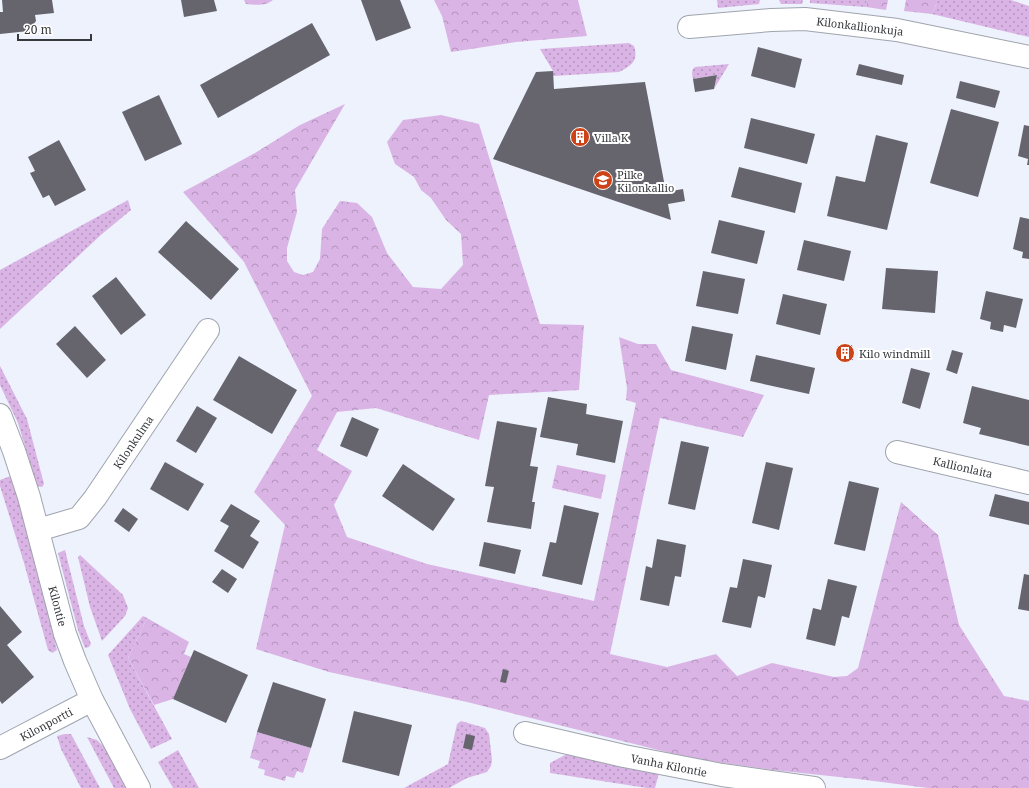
<svg xmlns="http://www.w3.org/2000/svg" width="1029" height="788" font-family="'Noto Serif',serif">
<defs>
<pattern id="grass-dots" width="8" height="8" patternUnits="userSpaceOnUse"><rect width="8" height="8" fill="#dbb4e6"/><path d="M2 2h.1M6 6h.1" fill="none" stroke="#b293bc" stroke-width="1.8" stroke-linecap="round"/></pattern>
<pattern id="forest-crowns" width="20" height="18" patternUnits="userSpaceOnUse"><rect width="20" height="18" fill="#dbb4e6"/><path d="M2 6a3 3 0 1 1 6 0M12 15a3 3 0 1 1 6 0" fill="none" stroke="#b293bc"/></pattern>
</defs>
<rect width="100%" height="100%" fill="#edf2fc"/>
<g fill="url(#grass-dots)">
<polygon points="717,0 760,0 759,4 718,8"/>
<polygon points="779,0 803,0 802,4 781,4"/>
<polygon points="810,0 867,0 866,7 810,3"/>
<polygon points="938,0 1011,0 1029,6 1029,37 932,14"/>
<path d="M629,43l5,3c5,15 -3,20 -15,26l-66,4v-5l-13,-22z"/>
<path d="M729,64l-15,25 3,-14 -24,4c-1,-5 -2,-9 2,-12z"/>
<polygon points="128,200 131,210 102,234 0,329 0,270"/>
<polygon points="0,366 27,419 44,484 42,487 37,486 18,423 0,385"/>
<polygon points="11,476 28,533 57,650 52,653 48,650 24,563 0,486 0,480"/>
<polygon points="65,550 84,626 91,644 89,647 85,648 78,630 58,553"/>
<polygon points="80,555 123,595 128,608 125,616 102,641 90,607 78,557"/>
<polygon points="143,616 147,618 128,658 172,739 151,749 130,709 108,655"/>
<polygon points="461,721 485,728 489,734 492,760 491,766 487,772 467,778 449,788 404,788 448,764 457,724"/>
<polygon points="65,734 71,734 100,788 81,788 61,749 57,736"/>
<polygon points="87,737 97,740 105,748 126,788 114,788"/>
<polygon points="178,750 199,788 173,788 158,762"/>
<polygon points="576,753 659,773 655,788 647,788 550,773 550,763 565,755"/>
</g>
<g fill="url(#forest-crowns)">
<path d="M244,0h29c-7,6 -18,5 -27,4z"/>
<polygon points="434,0 578,0 587,36 516,42 451,52 442,16"/>
<polygon points="867,0 888,0 886,10 866,7"/>
<polygon points="906,0 938,0 932,14 904,11"/>
<polygon points="345,104 295,190 297,212 287,248 287,261 294,272 303,275 313,272 320,259 322,229 340,201 357,203 372,217 387,253 413,287 441,289 463,265 461,234 446,220 431,198 421,190 414,177 395,164 387,142 403,120 441,115 479,124 540,324 584,325 579,390 489,395 479,440 376,408 337,412 317,450 352,471 334,505 347,537 427,564 594,601 636,403 626,400 627,388 619,337 638,344 656,344 671,370 764,395 743,437 660,418 610,654 667,667 716,654 737,676 772,663 834,677 847,676 858,668 901,502 938,535 959,625 1004,696 1029,701 1029,788 928,788 858,779 773,770 694,759 467,702 329,672 256,649 285,525 254,492 312,396 244,262 183,192 255,153 300,125"/>
<polygon points="557,465 606,475 601,499 552,488"/>
<polygon points="147,618 189,642 184,654 191,657 173,699 154,705 128,658"/>
<polygon points="257,732 311,748 303,773 297,771 294,778 286,776 285,781 264,775 265,770 258,768 260,761 250,758"/>
</g>
<g fill="#66656e">
<polygon points="2,0 52,0 54,13 35,15 36,21 33,25 29,25 29,31 0,34 0,12 3,12"/>
<polygon points="181,0 214,0 217,11 184,17"/>
<polygon points="361,0 400,0 411,28 376,41"/>
<polygon points="312,23 330,55 218,118 200,85"/>
<polygon points="758,47 802,59 795,88 751,76"/>
<polygon points="859,64 904,75 902,85 856,75"/>
<polygon points="553,71 554,89 645,82 666,192 683,189 685,201 668,204 671,220 493,159 536,72"/>
<polygon points="717,75 714,89 695,92 693,79"/>
<polygon points="960,81 1000,91 995,108 956,98"/>
<polygon points="159,95 182,144 145,161 122,112"/>
<polygon points="951,109 999,122 978,197 930,183"/>
<polygon points="751,118 815,134 807,164 744,148"/>
<polygon points="1024,125 1029,126 1029,165 1027,165 1028,159 1018,156"/>
<polygon points="876,135 908,143 887,230 827,216 836,176 865,182"/>
<polygon points="59,140 86,190 55,206 49,195 43,198 30,173 35,171 28,157"/>
<polygon points="739,167 802,183 795,213 731,197"/>
<polygon points="1020,217 1029,219 1029,259 1022,258 1023,252 1013,249"/>
<polygon points="719,220 765,231 757,264 711,253"/>
<polygon points="186,221 239,269 211,300 158,252"/>
<polygon points="804,240 851,251 844,281 797,270"/>
<polygon points="886,268 938,271 935,313 882,309"/>
<polygon points="703,271 745,279 738,314 696,306"/>
<polygon points="116,277 146,315 121,335 92,296"/>
<polygon points="986,291 1023,299 1016,328 1004,325 1003,332 990,329 991,322 980,319"/>
<polygon points="783,294 827,304 820,335 776,324"/>
<polygon points="75,326 106,360 87,378 56,344"/>
<polygon points="692,326 733,334 726,370 685,361"/>
<polygon points="852,345 853,360 839,361 837,347"/>
<polygon points="952,350 963,353 957,374 946,370"/>
<polygon points="756,355 815,368 809,394 750,381"/>
<polygon points="239,356 297,390 272,434 213,400"/>
<polygon points="911,368 930,373 920,409 902,403"/>
<polygon points="972,386 1029,400 1029,446 979,434 981,428 963,423"/>
<polygon points="548,397 587,404 586,414 623,421 615,463 576,455 578,444 540,437"/>
<polygon points="197,406 217,418 196,453 176,441"/>
<polygon points="352,417 379,429 367,457 340,446"/>
<polygon points="497,421 537,428 530,466 538,467 532,502 535,502 531,529 487,522 494,487 485,486"/>
<polygon points="681,441 709,447 695,510 668,504"/>
<polygon points="165,462 204,484 188,511 150,489"/>
<polygon points="766,462 793,468 779,530 752,523"/>
<polygon points="403,464 455,499 433,531 382,496"/>
<polygon points="849,481 879,488 865,551 834,544"/>
<polygon points="995,494 1029,502 1029,525 989,516"/>
<polygon points="231,504 260,521 250,536 259,542 243,569 214,551 229,526 220,521"/>
<polygon points="564,505 599,513 582,585 542,576 550,542 556,543"/>
<polygon points="123,508 138,519 129,532 114,521"/>
<polygon points="657,539 686,545 681,577 675,576 669,606 640,600 646,566 652,568"/>
<polygon points="484,542 521,550 515,574 479,566"/>
<polygon points="743,559 772,565 765,598 758,596 751,628 722,622 730,587 737,588"/>
<polygon points="222,569 237,579 228,593 212,582"/>
<polygon points="1024,574 1029,575 1029,611 1018,609"/>
<polygon points="828,579 857,586 849,618 842,616 835,646 806,639 813,608 821,610"/>
<polygon points="0,606 22,632 7,645 34,677 2,704 0,701"/>
<polygon points="194,650 248,675 226,723 173,699"/>
<polygon points="503,669 509,671 506,683 500,682"/>
<polygon points="273,682 326,699 311,748 257,732"/>
<polygon points="354,711 412,725 399,776 342,762"/>
<polygon points="466,734 475,736 472,750 463,748"/>
</g>
<g fill="none" stroke-linecap="round" stroke-linejoin="round">
<defs>
<g id="street">
<polyline points="689,27 771,20 805,19 897,30 1029,57"/>
<polyline points="897,452 1029,483"/>
<polyline points="38,530 79,518 95,498 208,330"/>
<polyline points="525,733 624,756 722,775 814,788"/>
<polyline points="0,748 92,700"/>
</g>
<polyline id="secondary" points="0,415 14,451 29,497 65,634 75,661 92,700 139,788"/>
</defs>
<use href="#street" stroke="#9fa4ad" stroke-width="24"/>
<use href="#secondary" stroke="#9fa4ad" stroke-width="24"/>
<use href="#street" stroke="#fff" stroke-width="22"/>
<use href="#secondary" stroke="#fff" stroke-width="22"/>
</g>
<defs>
<symbol id="building-disc" viewBox="-11 -11 22 22"><circle r="9.5" fill="#cb4317" stroke="#fff"/><path d="M-4-6H4V6H1V3H-1V6H-4ZM-2.5-4.3h1.7v1.8h-1.7ZM.8-4.3h1.7v1.8H.8ZM-2.5-1h1.7V.8h-1.7ZM.8-1h1.7V.8H.8Z" fill="#fff"/></symbol>
<symbol id="school-disc" viewBox="-11 -11 22 22"><circle r="9.5" fill="#cb4317" stroke="#fff"/><path d="M0-5L7-2L0 1L-7-2ZM-4 1L0 2.5L4 1V4Q0 6-4 4Z" fill="#fff"/></symbol>
</defs>
<g fill-rule="evenodd">
<use href="#building-disc" x="569" y="126" width="22" height="22"/>
<use href="#school-disc" x="592" y="169" width="22" height="22"/>
<use href="#building-disc" x="834" y="342" width="22" height="22"/>
</g>
<g text-anchor="middle" dominant-baseline="central" stroke-width="4" stroke-linejoin="round" paint-order="stroke">
<g font-size="11" fill="#37393d" stroke="#fff">
<text transform="translate(860 26) rotate(7)">Kilonkallionkuja</text>
<text transform="translate(133 442) rotate(-56)">Kilonkulma</text>
<text transform="translate(963 467) rotate(13)">Kallionlaita</text>
<text transform="translate(58 606) rotate(75)">Kilontie</text>
<text transform="translate(46 724) rotate(-28)">Kilonportti</text>
<text transform="translate(669 765) rotate(11)">Vanha Kilontie</text>
</g>
<g font-size="11" fill="#37393d" stroke="#fff" text-anchor="start">
<text x="594" y="137">Villa K</text>
<text x="617" y="174">Pilke<tspan x="617" dy="13">Kilonkallio</tspan></text>
<text x="859" y="353">Kilo windmill</text>
</g>
</g>
<path d="M18 34v6h73v-6" fill="none" stroke="#37393d" stroke-width="2"/>
<text x="24" y="34" font-size="12" fill="#37393d" stroke="#ffffff" stroke-width="3" paint-order="stroke">20 m</text>
</svg>
